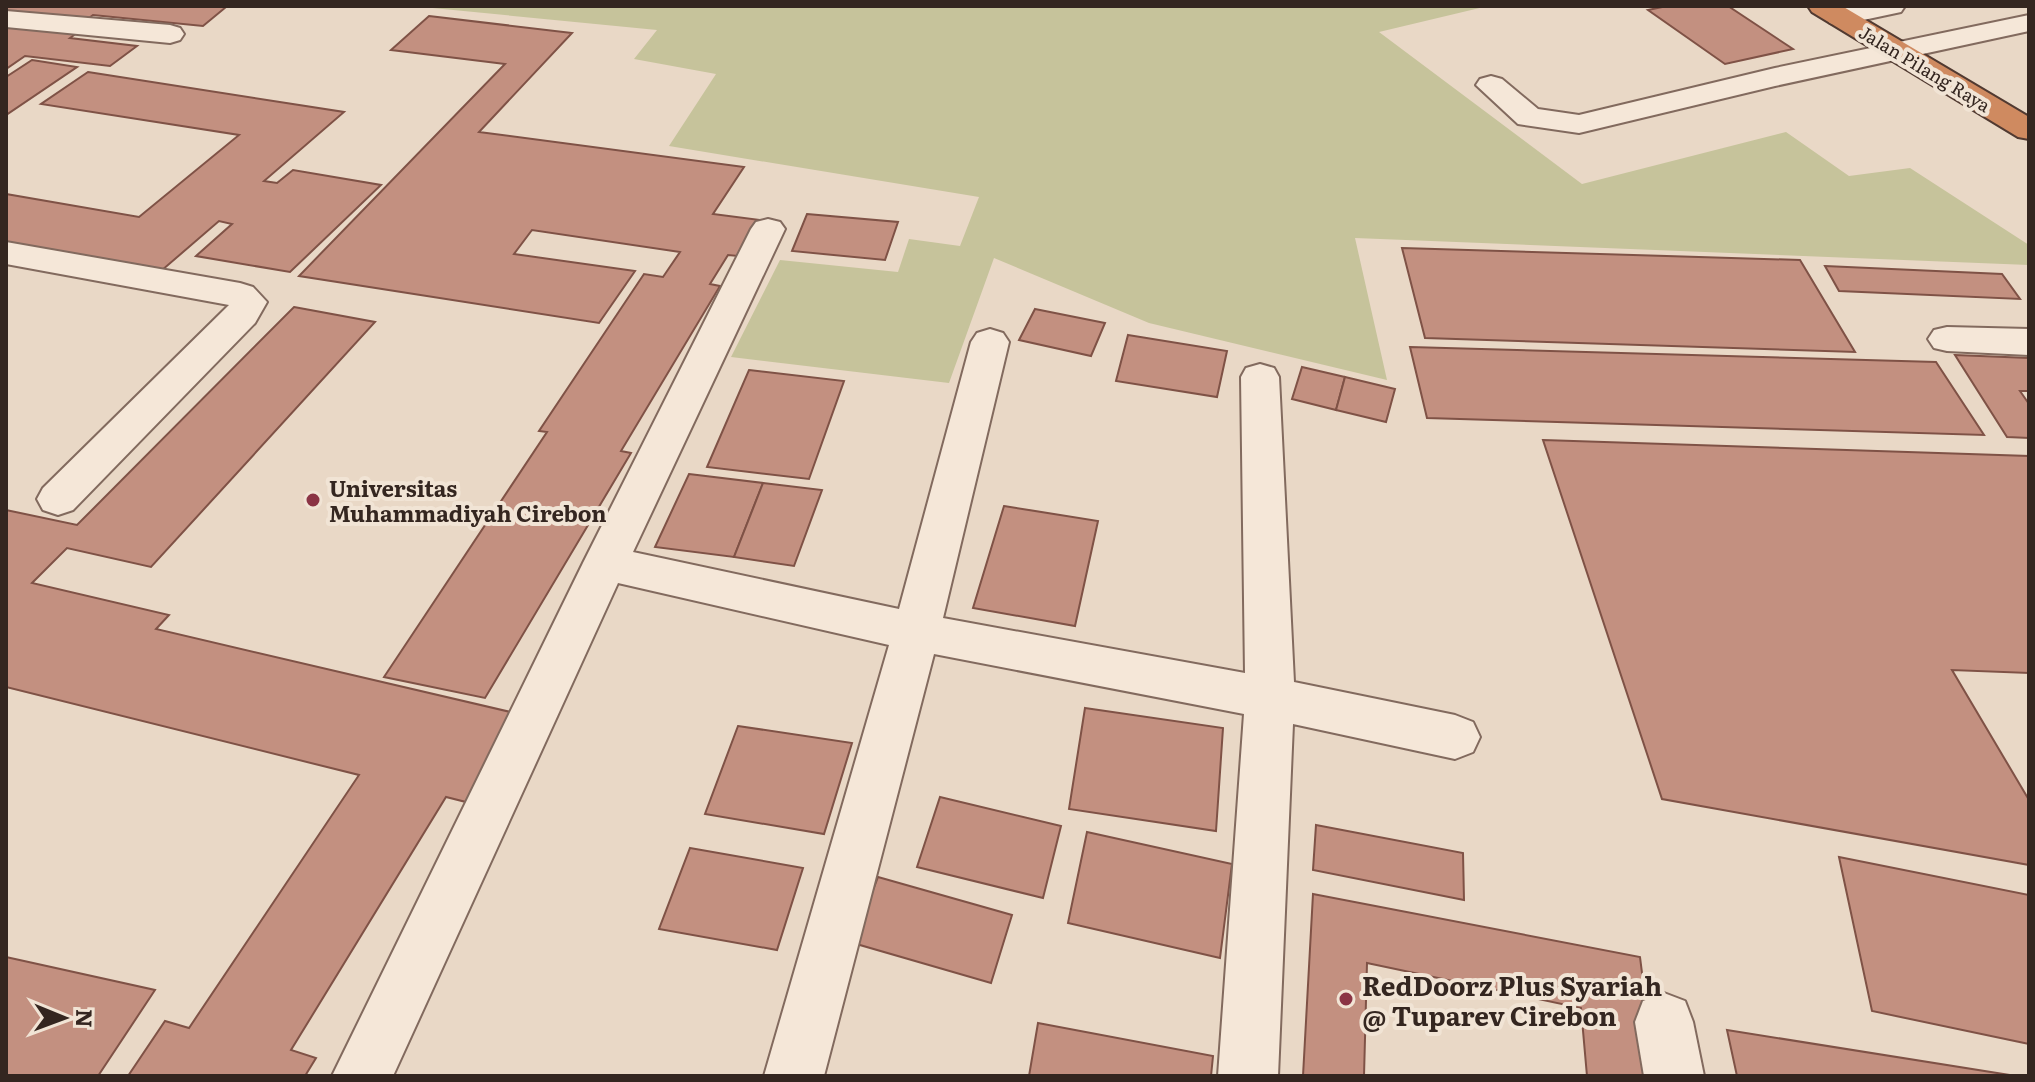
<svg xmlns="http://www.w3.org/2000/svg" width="2035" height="1082" font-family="Literata,serif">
<rect width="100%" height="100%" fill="#e9d8c6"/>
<polygon fill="#c6c39b" points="412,6 1488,6 1379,32 1582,184 1786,132 1849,176 1910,168 2029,245 2029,265 1355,238 1387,380 1149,323 994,258 949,383 731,357 780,260 898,272 909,239 960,246 979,197 669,146 716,74 634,59 657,30"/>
<g fill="#c39080" stroke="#7f5246" stroke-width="2">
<polygon points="6,6 217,6 226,7 203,26 93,15 85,21 6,13"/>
<polygon points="1667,6 1728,6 1793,49 1725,64 1648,10"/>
<polygon points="429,16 572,33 479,132 744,167 713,214 760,220 738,256 728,255 710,284 720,286 621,451 631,453 485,698 384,677 547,432 539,431 644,274 663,277 680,252 532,230 514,254 635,271 599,323 299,276 505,64 391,50"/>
<polygon points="6,22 81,30 70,38 137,46 110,66 25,56 6,69"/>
<polygon points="32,60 77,67 6,115 6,77"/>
<polygon points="88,72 344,112 264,181 277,183 293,170 381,185 290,272 196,256 232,224 219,221 161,271 6,243 6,194 139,217 239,135 41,104"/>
<polygon points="807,214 898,222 885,260 792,251"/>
<polygon points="1402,248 1800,260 1855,352 1425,338"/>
<polygon points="1825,266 2002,274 2020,299 1839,291"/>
<polygon points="294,307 375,322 151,567 67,548 32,583 169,615 156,629 519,714 466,802 446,797 291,1050 316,1058 305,1076 128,1076 165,1021 189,1028 359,775 6,687 6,510 77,525"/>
<polygon points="1035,309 1105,323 1091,356 1019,340"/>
<polygon points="1128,335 1227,351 1217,397 1116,381"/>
<polygon points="1410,347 1936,362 1984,435 1427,418"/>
<polygon points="1955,355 2029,358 2029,391 2020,391 2029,404 2029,438 2007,437"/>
<polygon points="1302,367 1345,377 1336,410 1292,399"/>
<polygon points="749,370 844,381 809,479 707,467"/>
<polygon points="1345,377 1395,389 1386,422 1336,410"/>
<polygon points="1543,440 2029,456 2029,673 1952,670 2029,800 2029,865 1662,799"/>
<polygon points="689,474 763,483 734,557 655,547"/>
<polygon points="763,483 822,490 794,566 734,557"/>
<polygon points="1004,506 1098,521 1075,626 973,608"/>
<polygon points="1085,708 1223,728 1216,831 1069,809"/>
<polygon points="738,726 852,743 824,834 705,814"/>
<polygon points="940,797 1061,826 1043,898 917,867"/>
<polygon points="1316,825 1463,853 1464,900 1313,870"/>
<polygon points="1087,832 1232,864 1220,958 1068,923"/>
<polygon points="690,848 803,868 777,950 659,929"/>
<polygon points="1839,857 2029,895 2029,1044 1872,1011"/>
<polygon points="878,877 1012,915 991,983 853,943"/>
<polygon points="1313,894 1640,957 1655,1076 1587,1076 1581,1008 1367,963 1364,1076 1303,1076"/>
<polygon points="6,957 155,990 98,1076 6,1076"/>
<polygon points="1038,1023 1213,1056 1211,1076 1029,1076"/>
<polygon points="1727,1030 2016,1076 1737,1076"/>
</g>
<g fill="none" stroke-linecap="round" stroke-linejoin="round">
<defs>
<g id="minor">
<polygon points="1852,6 1905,6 1901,12 1840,25 1830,23 1826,17 1830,11"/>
<polygon points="6,11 170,25 180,28 184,34 180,40 170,43 6,27"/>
<polygon points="2029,15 2029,31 1775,86 1579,133 1518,124 1476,85 1480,79 1491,76 1502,79 1538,109 1579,115 1775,68"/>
<polygon points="768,219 780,222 785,229 633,552 899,609 971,342 977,333 990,329 1003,333 1009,342 943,618 1245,673 1241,377 1246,368 1260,364 1274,368 1279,377 1294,682 1455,715 1473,722 1480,737 1473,752 1455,759 1293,724 1278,1076 1218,1076 1244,714 934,654 824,1076 764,1076 889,645 618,583 393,1076 332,1076 583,563 751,229 756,222"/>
<polygon points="6,242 240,283 253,287 267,302 255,323 73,510 58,515 43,510 37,499 43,488 229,305 6,264"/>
<polygon points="1947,327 2029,329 2029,355 1947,351 1934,348 1928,339 1934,330"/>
<polygon points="1664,993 1685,1001 1693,1022 1704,1076 1644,1076 1635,1022 1643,1001"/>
</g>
<polygon id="highway" points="1808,6 1842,6 2029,117 2029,139 2018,137 1812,12"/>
</defs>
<use href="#minor" stroke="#826a5e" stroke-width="4"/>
<use href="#highway" stroke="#513a31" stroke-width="4"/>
<use href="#minor" fill="#f5e7d8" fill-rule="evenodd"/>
<use href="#highway" fill="#cf8a60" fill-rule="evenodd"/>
</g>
<g fill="#8b3445" stroke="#f1e4d5" stroke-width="3">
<circle cx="313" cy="500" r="8"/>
<circle cx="1346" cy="999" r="8"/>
</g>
<g text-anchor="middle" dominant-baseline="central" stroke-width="8" stroke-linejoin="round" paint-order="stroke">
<g font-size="18" fill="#342620" stroke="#f1e4d5">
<text transform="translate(1925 68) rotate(31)">Jalan Pilang Raya</text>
</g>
<g font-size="22" font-weight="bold" fill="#342620" stroke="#f1e4d5" text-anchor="start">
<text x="329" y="487">Universitas<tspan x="329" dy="25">Muhammadiyah Cirebon</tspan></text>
</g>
<g font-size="26" font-weight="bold" fill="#342620" stroke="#f1e4d5" text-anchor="start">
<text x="1362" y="984">RedDoorz Plus Syariah<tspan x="1362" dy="30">@ Tuparev Cirebon</tspan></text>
</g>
</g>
<rect width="2035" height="1082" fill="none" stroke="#342620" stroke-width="16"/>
<g transform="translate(64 1018) rotate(91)" stroke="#f1e4d5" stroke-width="6" paint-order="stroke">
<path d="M0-6L14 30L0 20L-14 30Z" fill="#342620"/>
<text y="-12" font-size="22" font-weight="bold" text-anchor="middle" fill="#342620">N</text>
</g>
</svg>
